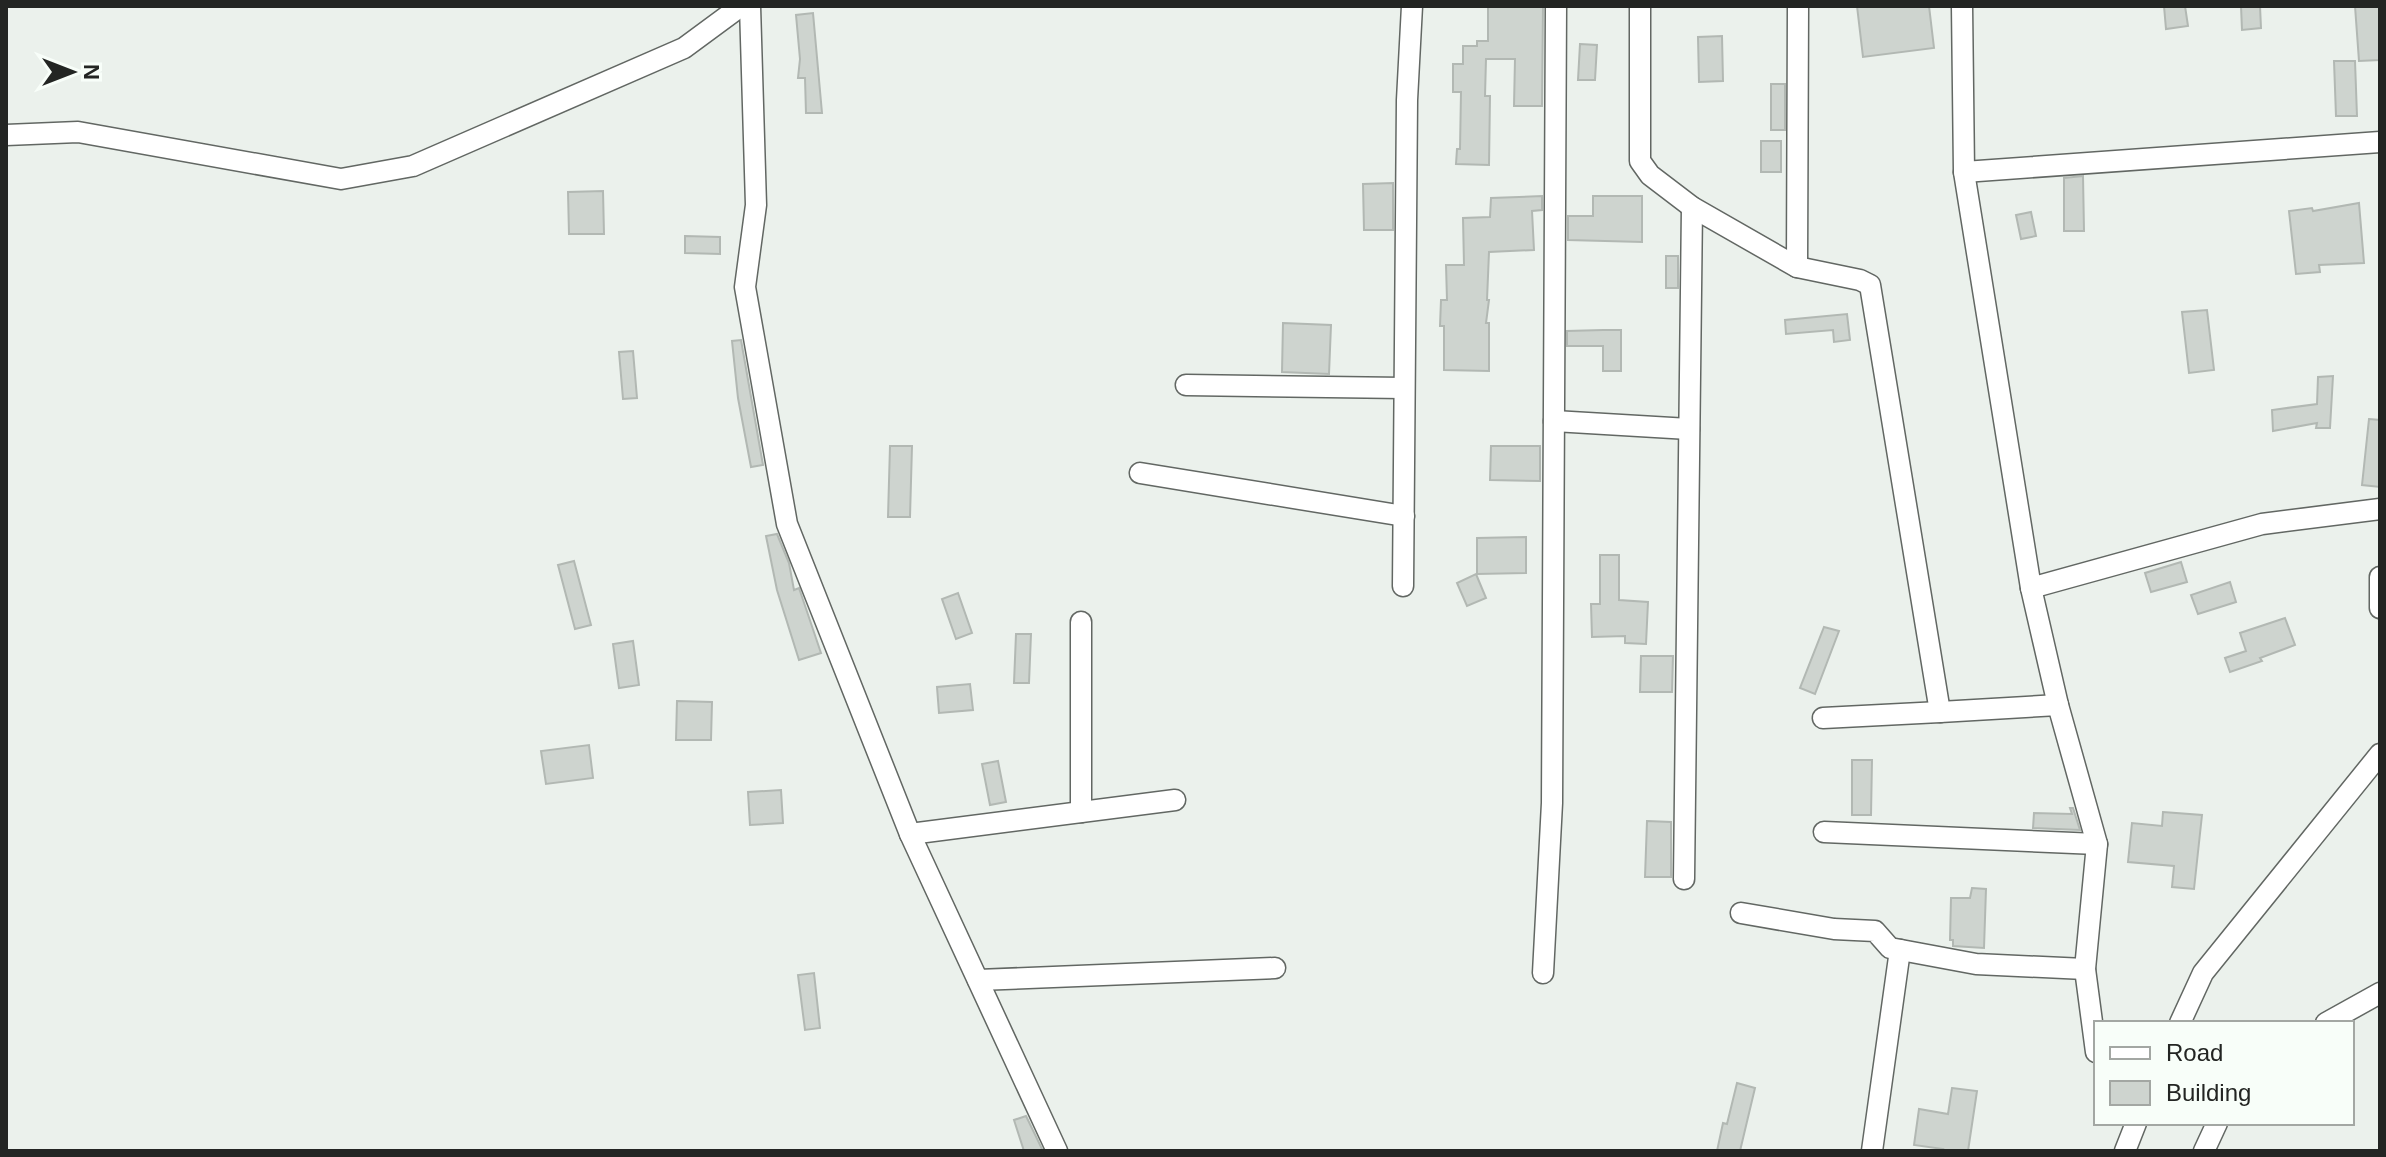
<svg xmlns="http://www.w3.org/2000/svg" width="2386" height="1157" font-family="Helvetica,sans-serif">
<rect width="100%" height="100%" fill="#ebf1ec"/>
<g fill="#ced4cf" stroke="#b2b8b3" stroke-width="2">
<polygon points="1488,6 1543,6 1542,106 1514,106 1515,59 1486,59 1485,96 1490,96 1489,165 1456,164 1457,149 1460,149 1461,92 1453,92 1453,64 1463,64 1463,46 1477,46 1477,41 1488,41"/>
<polygon points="1857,6 1929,6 1934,48 1863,57"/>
<polygon points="2164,6 2185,6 2188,26 2166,29"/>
<polygon points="2241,6 2260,6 2261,28 2242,30"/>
<polygon points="2355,6 2380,6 2380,60 2359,61"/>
<polygon points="813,13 822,113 806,113 805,78 798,78 800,59 796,15"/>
<polygon points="1722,36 1723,81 1699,82 1698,37"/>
<polygon points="1580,44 1597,45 1595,80 1578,80"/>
<polygon points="2334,61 2355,61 2357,116 2336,116"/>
<rect x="1771" y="84" width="14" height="46"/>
<rect x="1761" y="141" width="20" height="31"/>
<polygon points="2083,176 2084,231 2064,231 2064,178"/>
<polygon points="1393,183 1393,230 1364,230 1363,184"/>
<polygon points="603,191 604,234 569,234 568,192"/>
<polygon points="1542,196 1542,210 1532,211 1534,250 1489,252 1487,300 1489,300 1486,323 1489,323 1489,371 1444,370 1444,326 1440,326 1441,300 1447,300 1446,265 1464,265 1463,218 1490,217 1491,198"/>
<polygon points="1593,196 1642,196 1642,242 1568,240 1568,216 1593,216"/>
<polygon points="2359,203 2364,263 2319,265 2320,272 2296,274 2289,211 2312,208 2313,211"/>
<polygon points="2031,212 2036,236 2021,239 2016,215"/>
<polygon points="685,236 720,237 720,254 685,253"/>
<rect x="1666" y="256" width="12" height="32"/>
<polygon points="2207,310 2214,370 2189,373 2182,312"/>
<polygon points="1847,314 1850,340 1834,342 1833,330 1786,334 1785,320"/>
<polygon points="1283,323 1331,325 1329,374 1282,372"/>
<polygon points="1603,330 1621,330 1621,371 1603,371 1603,346 1567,346 1567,331"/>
<polygon points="741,340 763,465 751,467 738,398 732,341"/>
<polygon points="633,351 637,398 623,399 619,352"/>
<polygon points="2333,376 2330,428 2316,428 2317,423 2273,431 2272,410 2317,404 2318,377"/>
<polygon points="2369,419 2380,420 2380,487 2362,485"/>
<polygon points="890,446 912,446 910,517 888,517"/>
<polygon points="1491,446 1540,446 1540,481 1490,480"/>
<polygon points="777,534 789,563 794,590 799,588 821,653 799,660 777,590 766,536"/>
<polygon points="1526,537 1526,573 1477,574 1477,538"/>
<polygon points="1600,555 1619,555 1619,600 1648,602 1646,644 1625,643 1625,636 1592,637 1591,604 1600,604"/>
<polygon points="574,561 591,625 575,629 558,565"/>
<polygon points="2181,562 2187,582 2151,592 2145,573"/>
<polygon points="1476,574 1486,598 1467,606 1457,583"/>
<polygon points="2230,582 2236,602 2198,614 2191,595"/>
<polygon points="958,593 972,633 956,639 942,599"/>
<polygon points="2285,618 2295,645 2260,658 2262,661 2230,672 2225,658 2246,651 2240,633"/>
<polygon points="1824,627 1839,631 1815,694 1800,688"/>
<polygon points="1016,634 1031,634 1029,683 1014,683"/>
<polygon points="633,641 639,685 619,688 613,644"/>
<polygon points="1641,656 1673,656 1672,692 1640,692"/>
<polygon points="970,684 973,710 939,713 937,687"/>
<polygon points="677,701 712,702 711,740 676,740"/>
<polygon points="589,745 593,778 546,784 541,751"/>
<polygon points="1852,760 1872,760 1871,815 1852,815"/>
<polygon points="998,761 1006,802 990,805 982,764"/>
<polygon points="781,790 783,823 750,825 748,792"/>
<polygon points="2070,808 2073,808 2080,830 2033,828 2034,813 2072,814"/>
<polygon points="2163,812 2202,815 2194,889 2172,887 2174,866 2128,862 2132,823 2162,826"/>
<polygon points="1647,821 1671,822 1671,877 1645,877"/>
<polygon points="1972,888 1986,889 1984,948 1953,946 1953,940 1950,940 1951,898 1970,898"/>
<polygon points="814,973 820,1028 805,1030 798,975"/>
<polygon points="1737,1083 1755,1088 1740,1151 1717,1151 1723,1123 1727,1124"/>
<polygon points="1952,1088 1977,1091 1968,1151 1942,1151 1943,1149 1914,1145 1919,1109 1948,1114"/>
<polygon points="1026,1116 1043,1151 1024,1151 1014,1120"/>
</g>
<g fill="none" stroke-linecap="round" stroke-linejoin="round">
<defs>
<g id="street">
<polyline points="750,6 756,205 745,287 787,524 910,834 1057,1151"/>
<polyline points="1640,6 1640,161 1650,175 1692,207 1797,267 1860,280 1870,285 1940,712 2058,705"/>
<polyline points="1962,6 1964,172 2031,588 2058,705 2097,844 2085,969 2096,1052"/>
<polyline points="6,135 78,132 341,179 413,166 684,48 741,6"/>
<polyline points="1964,172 2380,142"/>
<polyline points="1797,267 1798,6"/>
<polyline points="1186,385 1404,388"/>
<polyline points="1554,421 1689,429"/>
<polyline points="1140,473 1404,516"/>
<polyline points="2380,577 2380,608"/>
<polyline points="1403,586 1407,100 1412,6"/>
<polyline points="2031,588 2262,524 2380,509"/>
<polyline points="1081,622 1081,812"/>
<polyline points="1823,718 1940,712"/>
<polyline points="1824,832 2097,844"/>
<polyline points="910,834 1175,800"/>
<polyline points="1684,879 1692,207"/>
<polyline points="1741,913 1834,929 1875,931 1890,948 1976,964 2085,969"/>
<polyline points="1543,973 1552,803 1556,6"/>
<polyline points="978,980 1275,968"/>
<polyline points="2180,1023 2203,973 2380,754"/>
<polyline points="2326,1023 2380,993"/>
<polyline points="1872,1151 1900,950"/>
<polyline points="2125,1151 2136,1123"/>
<polyline points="2204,1151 2217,1123"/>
</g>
</defs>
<use href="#street" stroke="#626763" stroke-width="23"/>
<use href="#street" stroke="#fff" stroke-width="20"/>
</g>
<rect width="2386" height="1157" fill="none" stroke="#232523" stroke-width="16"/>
<rect x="2094" y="1021" width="260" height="104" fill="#f8fef9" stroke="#a3a7a3" stroke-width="2"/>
<rect x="2110" y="1047" width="40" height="12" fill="#ffffff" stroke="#a3a7a3" stroke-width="2"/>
<text x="2166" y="1061" font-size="24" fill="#232523">Road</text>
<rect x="2110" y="1081" width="40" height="24" fill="#ced4cf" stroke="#a3a7a3" stroke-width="2"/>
<text x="2166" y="1101" font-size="24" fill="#232523">Building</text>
<g transform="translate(72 72) rotate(90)" stroke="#f8fef9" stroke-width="6" paint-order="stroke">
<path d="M0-6L14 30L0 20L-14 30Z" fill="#232523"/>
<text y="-12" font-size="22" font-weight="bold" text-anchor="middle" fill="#232523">N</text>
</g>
</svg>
